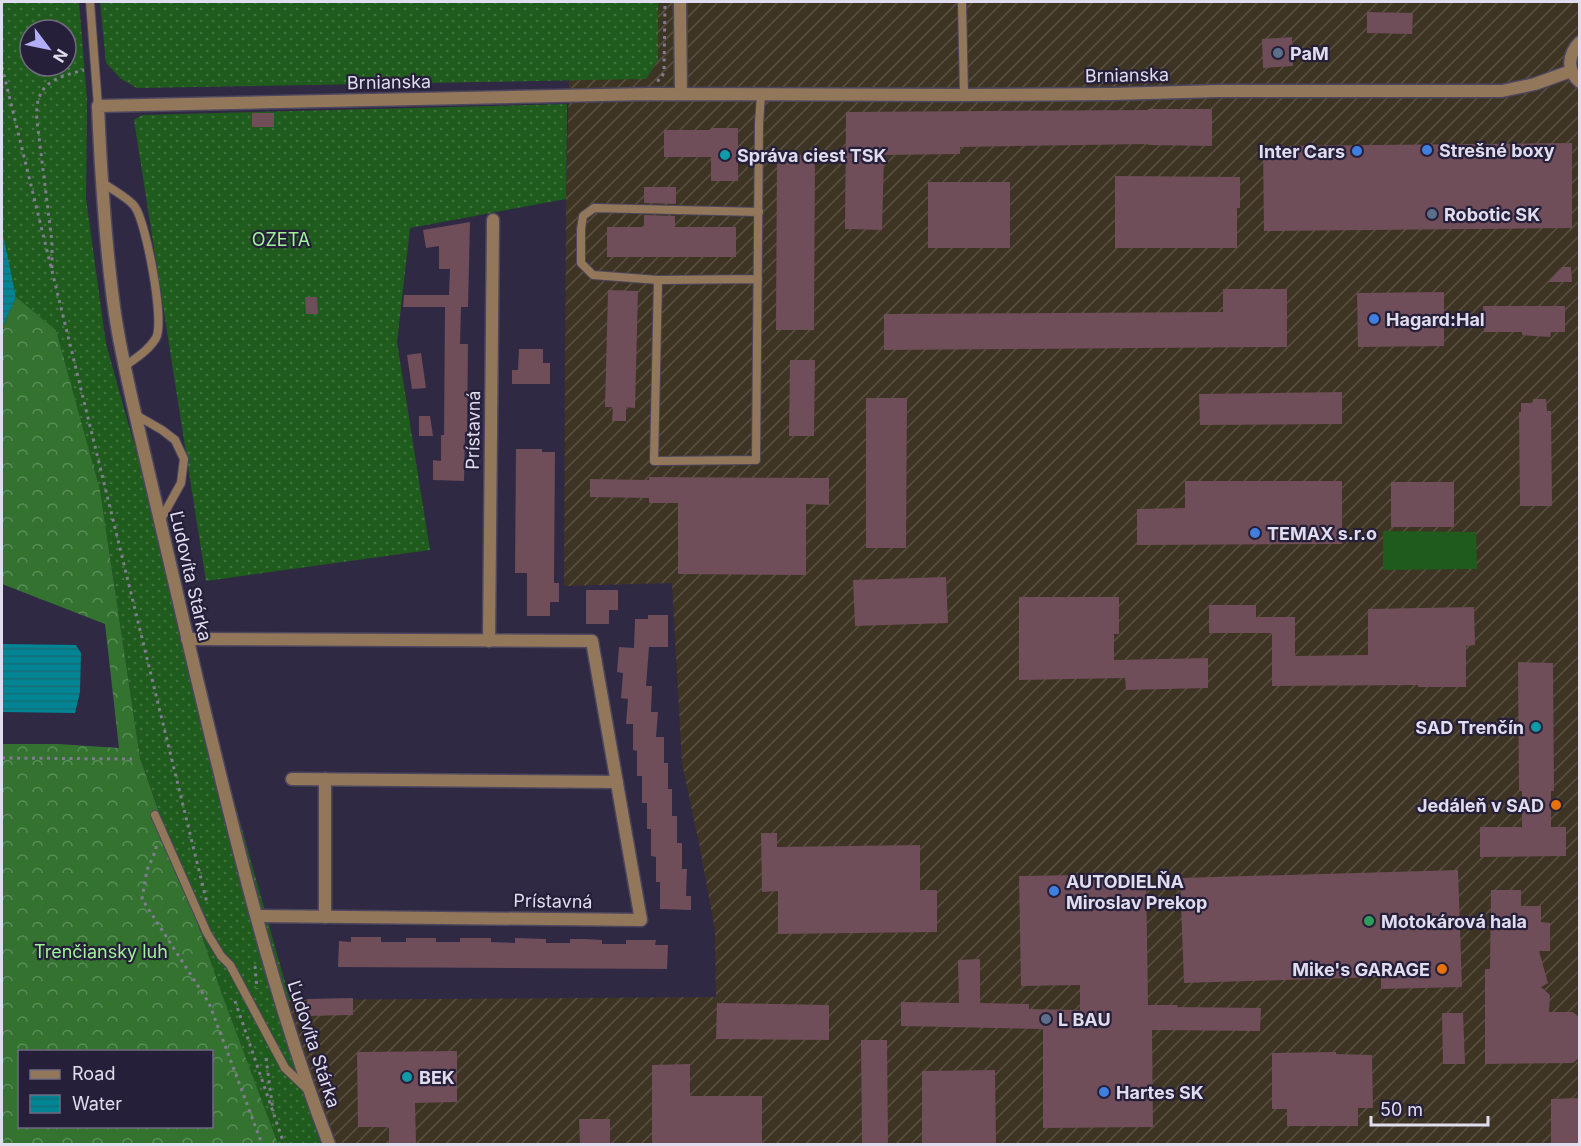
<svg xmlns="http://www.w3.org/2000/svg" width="1581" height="1146" font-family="Inter,sans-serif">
<defs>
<pattern id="industrial-furrows" width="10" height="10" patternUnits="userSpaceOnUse" patternTransform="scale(1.5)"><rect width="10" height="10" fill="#3e3424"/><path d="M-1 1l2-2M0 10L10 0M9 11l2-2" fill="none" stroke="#5a5144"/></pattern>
<pattern id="grass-dots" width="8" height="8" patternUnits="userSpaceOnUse" patternTransform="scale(1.5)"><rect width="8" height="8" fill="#1f5b1c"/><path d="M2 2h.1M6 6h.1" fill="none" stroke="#3f723d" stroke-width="1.8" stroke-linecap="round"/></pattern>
<pattern id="forest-crowns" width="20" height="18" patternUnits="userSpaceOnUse" patternTransform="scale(1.5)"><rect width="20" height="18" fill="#33732f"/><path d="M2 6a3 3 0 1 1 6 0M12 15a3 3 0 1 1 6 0" fill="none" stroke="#5a8d58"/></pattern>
<pattern id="water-rules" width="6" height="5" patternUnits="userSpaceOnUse" patternTransform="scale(1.5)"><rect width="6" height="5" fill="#018493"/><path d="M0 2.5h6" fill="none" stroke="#186d78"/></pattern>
</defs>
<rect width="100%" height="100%" fill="#302944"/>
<polygon fill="url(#industrial-furrows)" points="658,2 1579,2 1579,1144 321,1144 273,998 290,1000 716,997 715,931 700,848 682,763 672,583 564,586 566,199 569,80 658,60"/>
<g fill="url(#grass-dots)" fill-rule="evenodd">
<path d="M2,2h77l8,97 -1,99 20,146 184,656 -17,-1 48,145h-43l-56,-150 -82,-236 -40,-268 -44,-160 -40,-33 -14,-64zM30,30h36v36h-36z"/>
<polygon points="100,2 658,2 658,60 646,79 137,88 121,79 106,63"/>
<polygon points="567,104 566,199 410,228 397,342 430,550 206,581 134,120 142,115"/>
</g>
<path fill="url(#forest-crowns)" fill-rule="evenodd" d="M16,297l40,33 44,160 40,268 82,236 56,150h-276v-400h56l61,4 -14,-124 -103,-40v-256zM20,1052h192v74h-192z"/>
<polygon fill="#1f5b1c" points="1383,531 1476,532 1477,569 1383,570"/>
<g fill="url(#water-rules)">
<polygon points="2,230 16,297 2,328"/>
<polygon points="2,644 76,645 81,653 80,692 75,713 2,712"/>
</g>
<g fill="#6f4d59">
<polygon points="1367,12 1413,13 1412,34 1367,33"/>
<polygon points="1292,37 1293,66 1263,68 1262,39"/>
<polygon points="1148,109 1212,109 1212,146 1148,145 1148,144 960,147 960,154 884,155 882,230 845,229 846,112 1148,110"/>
<rect x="252" y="113" width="22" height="14"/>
<polygon points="711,128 738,128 738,181 711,181 711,157 664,157 664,130 711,130"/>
<polygon points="1572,143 1572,228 1264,231 1263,146"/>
<polygon points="777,154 815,155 814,330 776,330"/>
<polygon points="1115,176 1240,177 1240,208 1237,208 1237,248 1115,248"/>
<rect x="928" y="182" width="82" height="66"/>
<polygon points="644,187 676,187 676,204 644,203"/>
<polygon points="644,215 675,216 675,227 736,227 736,257 607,257 607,227 644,227"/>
<polygon points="470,222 468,307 461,307 460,344 468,344 467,436 465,436 464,481 433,480 433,460 441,461 441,435 444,435 445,307 403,307 404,295 449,295 450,269 439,269 439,246 426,248 423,230"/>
<polygon points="1562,267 1571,267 1572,282 1548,282"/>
<polygon points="1223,289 1287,289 1287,347 884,350 884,314 1223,312"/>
<polygon points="608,290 638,291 635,408 626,407 626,421 612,421 613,407 605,407"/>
<polygon points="1444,292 1444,346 1358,347 1357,293"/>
<polygon points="305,297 317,297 318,314 306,314"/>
<polygon points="1483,306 1565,306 1565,332 1551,332 1550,337 1522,335 1522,332 1484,332"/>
<polygon points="519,349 543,349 543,363 550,363 550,384 512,384 512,370 518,370"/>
<polygon points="421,353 426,388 412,389 407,355"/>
<polygon points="790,360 815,360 814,436 789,436"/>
<polygon points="1342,392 1342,424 1200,425 1199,394"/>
<polygon points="866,398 907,398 906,548 866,548"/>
<polygon points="1533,399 1546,399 1547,411 1551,411 1552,506 1520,506 1519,412 1521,412 1521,403 1533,403"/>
<polygon points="419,416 430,416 433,436 419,436"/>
<polygon points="516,449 542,449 542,452 555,452 554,583 559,583 559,602 550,602 550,616 527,616 527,573 515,573"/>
<polygon points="649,477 829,478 829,505 806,504 806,575 678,574 678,503 649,503 649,498 590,497 590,479 649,480"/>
<polygon points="1185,481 1342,481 1342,544 1137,545 1137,509 1185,508"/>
<rect x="1391" y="482" width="63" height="45"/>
<polygon points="946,577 948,623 855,626 853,580"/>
<polygon points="586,590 618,590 618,610 609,610 609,624 586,624"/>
<polygon points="1019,597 1119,597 1119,634 1114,634 1114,660 1208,658 1208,688 1126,690 1125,678 1019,680"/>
<polygon points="1209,605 1256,605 1256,617 1295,617 1295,656 1368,655 1368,609 1474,607 1475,645 1466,646 1466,687 1418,687 1418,685 1272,686 1272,633 1209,633"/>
<polygon points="648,615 668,615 668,647 649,647 646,686 652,686 651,712 658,712 656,737 664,737 664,763 668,763 668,789 672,789 672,816 677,816 677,843 682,843 682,869 687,869 686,896 691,896 691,910 660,909 660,882 656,882 656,857 651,856 651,829 647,829 647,803 642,803 642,776 637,776 637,751 633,750 633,724 626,724 628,699 621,698 623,673 617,672 619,647 634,648 635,619 648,619"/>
<polygon points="1518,662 1553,663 1554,791 1551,791 1551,827 1566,827 1566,856 1480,857 1480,827 1522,827 1522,791 1519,791"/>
<polygon points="761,833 777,833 777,847 920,845 920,890 937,890 937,932 778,934 778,891 762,892"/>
<polygon points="1458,870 1462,987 1381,989 1381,977 1184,983 1180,878"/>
<polygon points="1146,874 1148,1005 1178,1005 1177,1007 1261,1008 1260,1031 1152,1030 1153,1127 1043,1128 1043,1029 901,1026 901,1002 959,1003 958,960 980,959 980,1003 1029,1004 1029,1009 1080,1010 1080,985 1021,986 1019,876"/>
<polygon points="1491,890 1521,890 1521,906 1541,906 1541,922 1550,923 1550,951 1539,951 1548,983 1541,987 1550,995 1549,1012 1573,1012 1580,1018 1580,1057 1573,1063 1485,1064 1485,969 1490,969"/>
<polygon points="351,937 381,937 381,942 406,942 406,938 436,938 436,942 460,942 460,938 491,938 491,942 515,943 515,938 546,939 546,943 570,943 570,939 585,939 602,940 602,944 626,944 626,940 656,940 655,945 668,945 667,969 338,967 339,941 351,942"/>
<polygon points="353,998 353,1015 307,1016 307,999"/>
<polygon points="717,1003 829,1005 829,1040 716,1039"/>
<polygon points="1442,1013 1463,1013 1465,1064 1443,1064"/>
<polygon points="861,1040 887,1040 888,1144 862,1144"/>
<polygon points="457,1051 457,1102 415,1103 416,1144 389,1144 389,1127 358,1127 357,1052"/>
<polygon points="1336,1052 1336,1054 1372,1055 1373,1108 1358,1108 1358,1126 1287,1126 1287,1109 1272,1109 1272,1053"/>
<polygon points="690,1064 690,1096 762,1096 762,1144 652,1144 652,1065"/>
<polygon points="995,1070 996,1144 922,1144 922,1071"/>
<polygon points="1579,1098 1580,1144 1551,1144 1551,1099"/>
<polygon points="579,1119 610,1119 610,1144 580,1144"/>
</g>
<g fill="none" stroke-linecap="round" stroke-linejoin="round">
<defs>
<g id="service">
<polyline points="90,2 98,106"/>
<polyline points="962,2 964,95"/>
<path d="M101,182c9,6 29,17 34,25 11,15 30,115 21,131 -7,12 -20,20 -31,28"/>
<polyline points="758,279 658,280 654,461 756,460 759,123 761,95"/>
<polyline points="658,280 593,275 581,263 581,229 583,216 594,208 759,212"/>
<polyline points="136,415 162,430 175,440 184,459 181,483 160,521"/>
<polyline points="155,815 207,933 221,956 230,965 285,1068 307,1089"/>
</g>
<g id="minor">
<polyline points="680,2 681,94"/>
<path d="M1580,42c-12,12 -14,29 0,40"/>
<polyline points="187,639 592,641 641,920 257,916"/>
<polyline points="489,641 493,220"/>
<polyline points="292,779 617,782"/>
<polyline points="325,917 325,779"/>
<path d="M329,1144c-58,-152 -95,-311 -133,-469 -19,-80 -38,-160 -56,-240 -9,-40 -19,-80 -25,-121 -10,-69 -14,-138 -17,-208l551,-12 315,1 148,-1 106,-3h284l33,-7 36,-13"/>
</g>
</defs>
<use href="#service" stroke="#4c465f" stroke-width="10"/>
<use href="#minor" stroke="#4c465f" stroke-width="15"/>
<g stroke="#817c92" stroke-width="3" stroke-dasharray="3 4.5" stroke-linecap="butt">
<polyline points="2,67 207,903"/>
<polyline points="657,81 661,79 664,72 665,2"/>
<path d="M52,268v-26l-15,-121c-3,-37 16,-43 47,-51"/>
<polyline points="2,758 132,759"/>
<polyline points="156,846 156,850 147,870 142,899 209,1003 262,1144"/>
<polyline points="255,966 257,989"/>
<polyline points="235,1001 284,1144"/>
<polyline points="266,1058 273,1111"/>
</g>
<use href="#service" stroke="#93775a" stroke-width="8"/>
<use href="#minor" stroke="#93775a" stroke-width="12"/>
</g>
<g fill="#5c6f8a" stroke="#261f39" stroke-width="2">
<circle cx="1278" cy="53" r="6"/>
<circle cx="1432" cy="214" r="6"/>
<circle cx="1046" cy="1019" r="6"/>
</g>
<g fill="#3f7fe0" stroke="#261f39" stroke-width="2">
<circle cx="1427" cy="150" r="6"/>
<circle cx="1357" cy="151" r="6"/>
<circle cx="1374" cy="319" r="6"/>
<circle cx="1255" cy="533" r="6"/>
<circle cx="1054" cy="891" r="6"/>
<circle cx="1104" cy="1092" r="6"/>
</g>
<g fill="#0f9aa8" stroke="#261f39" stroke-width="2">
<circle cx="725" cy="155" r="6"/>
<circle cx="1536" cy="727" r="6"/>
<circle cx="407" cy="1077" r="6"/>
</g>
<g fill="#e8710a" stroke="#261f39" stroke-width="2">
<circle cx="1556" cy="805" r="6"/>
<circle cx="1442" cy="969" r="6"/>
</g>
<circle fill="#2e9e5b" stroke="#261f39" stroke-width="2" cx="1369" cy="921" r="6"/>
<g text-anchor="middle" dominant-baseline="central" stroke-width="4.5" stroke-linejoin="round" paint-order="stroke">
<g font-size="18" font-weight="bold" fill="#e0ddee" stroke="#261f39" text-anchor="start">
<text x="1290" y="53">PaM</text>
<text x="1439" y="150">Strešné boxy</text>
<text x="1345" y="151" text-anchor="end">Inter Cars</text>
<text x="737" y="155">Správa ciest TSK</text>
<text x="1444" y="214">Robotic SK</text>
<text x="1386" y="319">Hagard:Hal</text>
<text x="1267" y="533">TEMAX s.r.o</text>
<text x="1524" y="727" text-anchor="end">SAD Trenčín</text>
<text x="1544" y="805" text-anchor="end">Jedáleň v SAD</text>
<text x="1066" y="881">AUTODIELŇA<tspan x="1066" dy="21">Miroslav Prekop</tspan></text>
<text x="1381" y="921">Motokárová hala</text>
<text x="1430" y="969" text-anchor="end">Mike's GARAGE</text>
<text x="1058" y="1019">L BAU</text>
<text x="419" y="1077">BEK</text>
<text x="1116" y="1092">Hartes SK</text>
</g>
<g font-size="18" fill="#e0ddee" stroke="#261f39">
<text transform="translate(1127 75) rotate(-1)">Brnianska</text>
<text transform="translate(389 82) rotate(-1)">Brnianska</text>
<text transform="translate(473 430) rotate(-89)">Prístavná</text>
<text transform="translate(191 576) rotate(77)">Ľudovíta Stárka</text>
<text transform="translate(553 901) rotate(1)">Prístavná</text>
<text transform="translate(314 1044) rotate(72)">Ľudovíta Stárka</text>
</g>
<g font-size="18" fill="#9ef497" stroke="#261f39">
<text x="281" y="239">OZETA</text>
<text x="101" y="951">Trenčiansky luh</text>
</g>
</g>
<rect width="1581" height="1146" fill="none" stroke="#e0ddee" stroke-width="6"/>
<rect x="18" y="1050" width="195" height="78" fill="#261f39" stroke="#706b81" stroke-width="1.5"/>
<rect x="30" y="1070" width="30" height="9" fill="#93775a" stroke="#706b81" stroke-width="1.5"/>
<text x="72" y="1080" font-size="18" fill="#e0ddee">Road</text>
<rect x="30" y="1095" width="30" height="18" fill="url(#water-rules)" stroke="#706b81" stroke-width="1.5"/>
<text x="72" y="1110" font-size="18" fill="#e0ddee">Water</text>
<g transform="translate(48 48) rotate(122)"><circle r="28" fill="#261f39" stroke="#706b81" stroke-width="1.5"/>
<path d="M0-4.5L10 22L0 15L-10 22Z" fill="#b2adf9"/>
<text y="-9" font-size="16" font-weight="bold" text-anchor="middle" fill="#e0ddee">N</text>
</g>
<path d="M1371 1116v9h117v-9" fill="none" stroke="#e0ddee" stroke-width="3"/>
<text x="1380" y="1116" font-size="18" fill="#e0ddee" stroke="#261f39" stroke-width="4.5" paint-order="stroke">50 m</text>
</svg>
